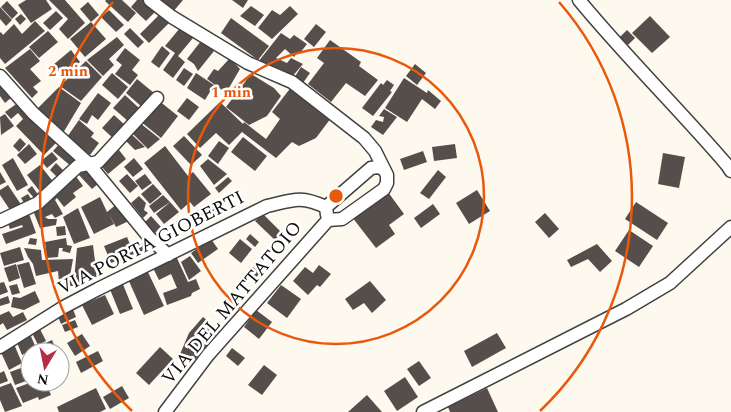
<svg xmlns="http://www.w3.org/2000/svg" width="731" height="412" font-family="Spectral,serif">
<rect width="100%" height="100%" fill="#fef9ef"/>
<g fill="#564e4b">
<polygon points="26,0 46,0 52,9 31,23 18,5"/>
<polygon points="49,0 65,0 85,23 68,39 59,29 68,19"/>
<polygon points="106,0 122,0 136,13 128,22 105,1"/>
<polygon points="137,0 144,0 156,11 146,21 131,7"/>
<polygon points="157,0 183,0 172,13"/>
<polygon points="232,0 248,0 243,8"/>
<polygon points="7,1 18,13 12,19 1,7"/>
<polygon points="88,2 99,15 91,22 80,9"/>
<polygon points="251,6 264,15 255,26 240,16"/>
<polygon points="290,6 298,14 272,39 258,28 272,10 280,15"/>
<polygon points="0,7 12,20 6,26 0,19"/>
<polygon points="109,10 124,25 116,32 101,17"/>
<polygon points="56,11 63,18 50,30 43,23"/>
<polygon points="161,13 170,22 149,43 140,34"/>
<polygon points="21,14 26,19 20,25 15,19"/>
<polygon points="650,16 670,37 652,53 632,33"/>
<polygon points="231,18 269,46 258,60 221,33"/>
<polygon points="35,21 45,31 5,64 0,58 0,33 1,32 3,35 14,24 22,34"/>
<polygon points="91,22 106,39 85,57 70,39"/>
<polygon points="316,24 326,32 314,47 304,39"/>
<polygon points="130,28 144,42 138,48 124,34"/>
<polygon points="180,28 193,38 178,56 185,62 173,78 163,70 175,53 165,46"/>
<polygon points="627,30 635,38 628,45 620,37"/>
<polygon points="48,31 58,42 39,58 29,47"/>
<polygon points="281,33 290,39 294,35 307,44 300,53 298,52 294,57 285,49 276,58 287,63 291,58 303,64 291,78 258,62"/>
<polygon points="117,37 124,45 109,59 114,65 103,76 87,60"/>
<polygon points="330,40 361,62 359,66 378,80 365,96 346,83 331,102 308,84 324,63 317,58"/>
<polygon points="201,41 214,51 198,71 194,64 187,59"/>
<polygon points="162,46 170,53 159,68 151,62"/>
<polygon points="125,48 140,60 132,70 138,75 130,85 115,74 122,65 116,60"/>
<polygon points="30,49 40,61 30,69 41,81 33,87 38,92 32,98 5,68"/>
<polygon points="71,50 80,62 63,76 53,65"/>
<polygon points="230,58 240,69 226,93 207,79 214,69 218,71"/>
<polygon points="86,61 102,77 81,101 60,86"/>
<polygon points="415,64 426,73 417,85 406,76"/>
<polygon points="301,67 310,73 303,83 294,78"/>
<polygon points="184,68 193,74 184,86 176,80"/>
<polygon points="112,73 128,87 118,99 102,85"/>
<polygon points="196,73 214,85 205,100 187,88"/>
<polygon points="251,74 274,88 281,96 267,116 249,125 226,107"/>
<polygon points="404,78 427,93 428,90 441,101 435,109 422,99 407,122 385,108"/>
<polygon points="137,79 154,93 142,107 126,93"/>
<polygon points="0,80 12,97 5,103 0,96"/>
<polygon points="387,80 394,85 390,91 392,92 373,116 362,108 381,83 383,85"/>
<polygon points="292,86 331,118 316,138 299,146 292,142 276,158 242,132 229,145 216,133 200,148 187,134 220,102 243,124 244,122 266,139 280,119 272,112"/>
<polygon points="59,87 81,103 63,133 37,109"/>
<polygon points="98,93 111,103 98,120 92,115 87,124 79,119"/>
<polygon points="125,95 140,109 129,122 113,108"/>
<polygon points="187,98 199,107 189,120 177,111"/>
<polygon points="158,100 178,116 161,138 140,121"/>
<polygon points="19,102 57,142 44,155 16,126 23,119 18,113 11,119 5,112"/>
<polygon points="384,109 397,117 383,135 371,127 376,120 383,122 384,117 379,116"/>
<polygon points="5,114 14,126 1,135 0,117"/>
<polygon points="114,115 126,126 114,139 102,128"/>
<polygon points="79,120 94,133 91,137 99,143 90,155 67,137"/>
<polygon points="140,123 160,139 148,149 131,132"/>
<polygon points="130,133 145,147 135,150 124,139"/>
<polygon points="184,136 202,155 191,165 173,146"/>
<polygon points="243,137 267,156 255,171 231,152"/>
<polygon points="20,138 26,144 19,152 13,146"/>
<polygon points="219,141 229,148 218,164 208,156"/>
<polygon points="61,142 80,159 72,167 53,151"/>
<polygon points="29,144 37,154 25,164 17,155"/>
<polygon points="455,144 457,158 434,161 432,147"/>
<polygon points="165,146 188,176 193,172 211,194 194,207 190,202 181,210 144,163"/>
<polygon points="119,150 126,159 108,174 101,166"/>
<polygon points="423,151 427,162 404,170 400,159"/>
<polygon points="52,152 58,159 47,168 41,161"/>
<polygon points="663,153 685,157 679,188 658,184"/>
<polygon points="13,158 28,185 17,191 2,165"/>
<polygon points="134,158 143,169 133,177 124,167"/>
<polygon points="208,159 227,174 214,185 200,166"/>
<polygon points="56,163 63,170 57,177 50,170"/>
<polygon points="40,165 55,184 42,194 27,175"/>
<polygon points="86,168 99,183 92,189 79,175"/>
<polygon points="438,170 446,177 429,199 420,193"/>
<polygon points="0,172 6,182 0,185"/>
<polygon points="127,174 138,186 130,193 119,181"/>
<polygon points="145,174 152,183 142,190 135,181"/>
<polygon points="75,175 83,186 73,193 76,197 64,207 57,198 55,200 63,214 55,218 52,214 45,217 48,219 57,219 56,225 40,228 32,208"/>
<polygon points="228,177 232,181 219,193 215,188"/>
<polygon points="153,184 162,194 150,204 141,194"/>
<polygon points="8,185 22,206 12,213 0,195 0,190"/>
<polygon points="32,186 39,196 35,199 27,190"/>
<polygon points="477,190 490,211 469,224 456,203"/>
<polygon points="388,192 404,214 389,225 395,234 376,248 352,217"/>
<polygon points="28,194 33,202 26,206 21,198"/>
<polygon points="163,195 170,202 154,213 149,206"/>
<polygon points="139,196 146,203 144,210 148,213 143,218 131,203"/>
<polygon points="100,197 107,212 118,203 131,220 116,227 109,214 114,224 94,234 81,207"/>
<polygon points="170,202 179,212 164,224 156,214"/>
<polygon points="218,202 222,212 195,223 190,213"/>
<polygon points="636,202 668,223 657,240 625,219"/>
<polygon points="433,204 440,214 421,228 414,218"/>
<polygon points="78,208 90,238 74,244 63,217"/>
<polygon points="28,211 36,233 6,244 2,234 23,227 22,225 10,229 6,218"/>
<polygon points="545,213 559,229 549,238 535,222"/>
<polygon points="263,214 283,234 276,241 255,221"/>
<polygon points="151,216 161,227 155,233 144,223"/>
<polygon points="177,221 181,226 176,231 171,225"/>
<polygon points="65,226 66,235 57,236 56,227"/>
<polygon points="629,230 653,246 639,267 615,251"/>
<polygon points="250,234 259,242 255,247 246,239"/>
<polygon points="127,237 134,254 111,263 104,246"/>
<polygon points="30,238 37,239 36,245 28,244"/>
<polygon points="66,238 67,245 72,246 70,253 62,251 63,248 59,248 58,257 47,258 45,242"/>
<polygon points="211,239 218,249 198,263 191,253"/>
<polygon points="240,239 252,249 241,263 229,253"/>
<polygon points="148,240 153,248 137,256 132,248"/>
<polygon points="597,244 612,261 600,272 588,259 571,267 567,260"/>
<polygon points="93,245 97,277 88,277 84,284 80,286 68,286 69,280 74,280 77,248"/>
<polygon points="20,247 24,260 4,266 0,253"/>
<polygon points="24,248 41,250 42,260 73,259 70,276 59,282 58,271 36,276 33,264 28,257"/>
<polygon points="176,256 188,282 196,279 200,289 192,293 191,296 167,305 163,293 177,288 171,274 159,280 153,268"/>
<polygon points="190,256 201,271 189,280 181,262"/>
<polygon points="29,262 36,284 24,288 17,265"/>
<polygon points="16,264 20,278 9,282 4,268"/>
<polygon points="319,265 331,274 320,287 317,285 308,295 293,281 305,267 313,273"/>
<polygon points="253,267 260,273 253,281 246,275"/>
<polygon points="147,270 164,306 144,315 128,279"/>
<polygon points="370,281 386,300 372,313 364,303 353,310 345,299"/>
<polygon points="4,282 8,292 0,295 0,283"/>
<polygon points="122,282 133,309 120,314 109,287"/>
<polygon points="17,284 20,293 12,295 9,286"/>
<polygon points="281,285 301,299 287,318 267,303"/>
<polygon points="35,291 40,302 24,310 11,307 13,297 20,298"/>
<polygon points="105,295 114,314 92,325 82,305"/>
<polygon points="8,296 10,303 0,306 0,299"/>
<polygon points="72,307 76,317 61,324 57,314"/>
<polygon points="256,310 272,322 259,339 244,327"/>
<polygon points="9,311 13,317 23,312 27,320 7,330 3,323 0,325 0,315"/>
<polygon points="203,317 220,330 196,359 180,354 189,333"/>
<polygon points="75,320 78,327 65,332 62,325"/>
<polygon points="40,329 46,341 38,345 32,333"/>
<polygon points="497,333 506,348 472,367 464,351"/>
<polygon points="30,334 36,348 22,355 16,340"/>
<polygon points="82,334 90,346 75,356 67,343"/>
<polygon points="52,340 55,347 42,352 39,346"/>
<polygon points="14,344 22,363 9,370 0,350"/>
<polygon points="160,347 173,359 149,385 136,373"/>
<polygon points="232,348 245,358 238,366 226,356"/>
<polygon points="98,351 103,361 81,373 76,362"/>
<polygon points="419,361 431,378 419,386 407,369"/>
<polygon points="30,363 30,378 28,379 22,366"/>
<polygon points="264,365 277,375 262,395 248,385"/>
<polygon points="21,368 26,381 15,385 10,372"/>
<polygon points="4,371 8,381 0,384 0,373"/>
<polygon points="405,377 418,397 397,411 384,391"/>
<polygon points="32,382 55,382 56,384 48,388 51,395 39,400 38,397 23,403 16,388"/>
<polygon points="11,383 22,406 5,412 0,400 0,387"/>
<polygon points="122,386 129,398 110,409 103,397"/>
<polygon points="96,388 106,409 100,412 59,412 57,407"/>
<polygon points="487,388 498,412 450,412 448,407"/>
<polygon points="367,395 382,412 348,412"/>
</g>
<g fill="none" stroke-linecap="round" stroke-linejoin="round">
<defs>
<g id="minor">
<polyline points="150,0 172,17 248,63 292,82 364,138 375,151 387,175 387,183 384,189 342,219 328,220"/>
<path d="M579,0c47,57 100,109 148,165l4,6"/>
<polyline points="0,76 33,113 89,164 149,237 168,255"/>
<polyline points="327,215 326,207 371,168 378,167 383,169"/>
<polyline points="0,221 38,203 78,166 98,162 157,98"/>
<path d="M0,347l62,-39 36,-19 169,-83c26,-6 33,-11 59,1"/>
<polyline points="165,412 208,355 328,220"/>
<polyline points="423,412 626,309 670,283 731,227"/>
</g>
</defs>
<use href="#minor" stroke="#414141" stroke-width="15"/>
<use href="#minor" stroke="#fff" stroke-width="12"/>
</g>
<g fill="none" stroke="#e8590c" stroke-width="2.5">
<circle cx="336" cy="196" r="148"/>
<path d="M132 411A296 296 0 0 1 113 2M559 2A296 296 0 0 1 540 411"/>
</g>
<g text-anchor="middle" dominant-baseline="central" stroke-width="5" stroke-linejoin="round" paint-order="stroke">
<g font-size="19" fill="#0e0e0e" stroke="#fff">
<text transform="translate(151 243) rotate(-27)">VIA PORTA GIOBERTI</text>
<text transform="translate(232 303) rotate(-50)">VIA DEL MATTATOIO</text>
</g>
</g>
<circle cx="336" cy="196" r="8" fill="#e8590c" stroke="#fff" stroke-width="2.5"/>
<g font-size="15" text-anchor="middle" font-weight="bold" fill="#e8590c" stroke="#fff" stroke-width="5" stroke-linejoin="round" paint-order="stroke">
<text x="68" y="76">2 min</text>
<text x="231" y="97">1 min</text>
</g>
<g transform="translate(45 367) rotate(190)"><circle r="24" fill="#ffffff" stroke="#9f9f9f"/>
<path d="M0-4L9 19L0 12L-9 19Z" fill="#b62d44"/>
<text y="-8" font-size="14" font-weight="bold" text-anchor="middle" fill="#0e0e0e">N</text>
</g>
</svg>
